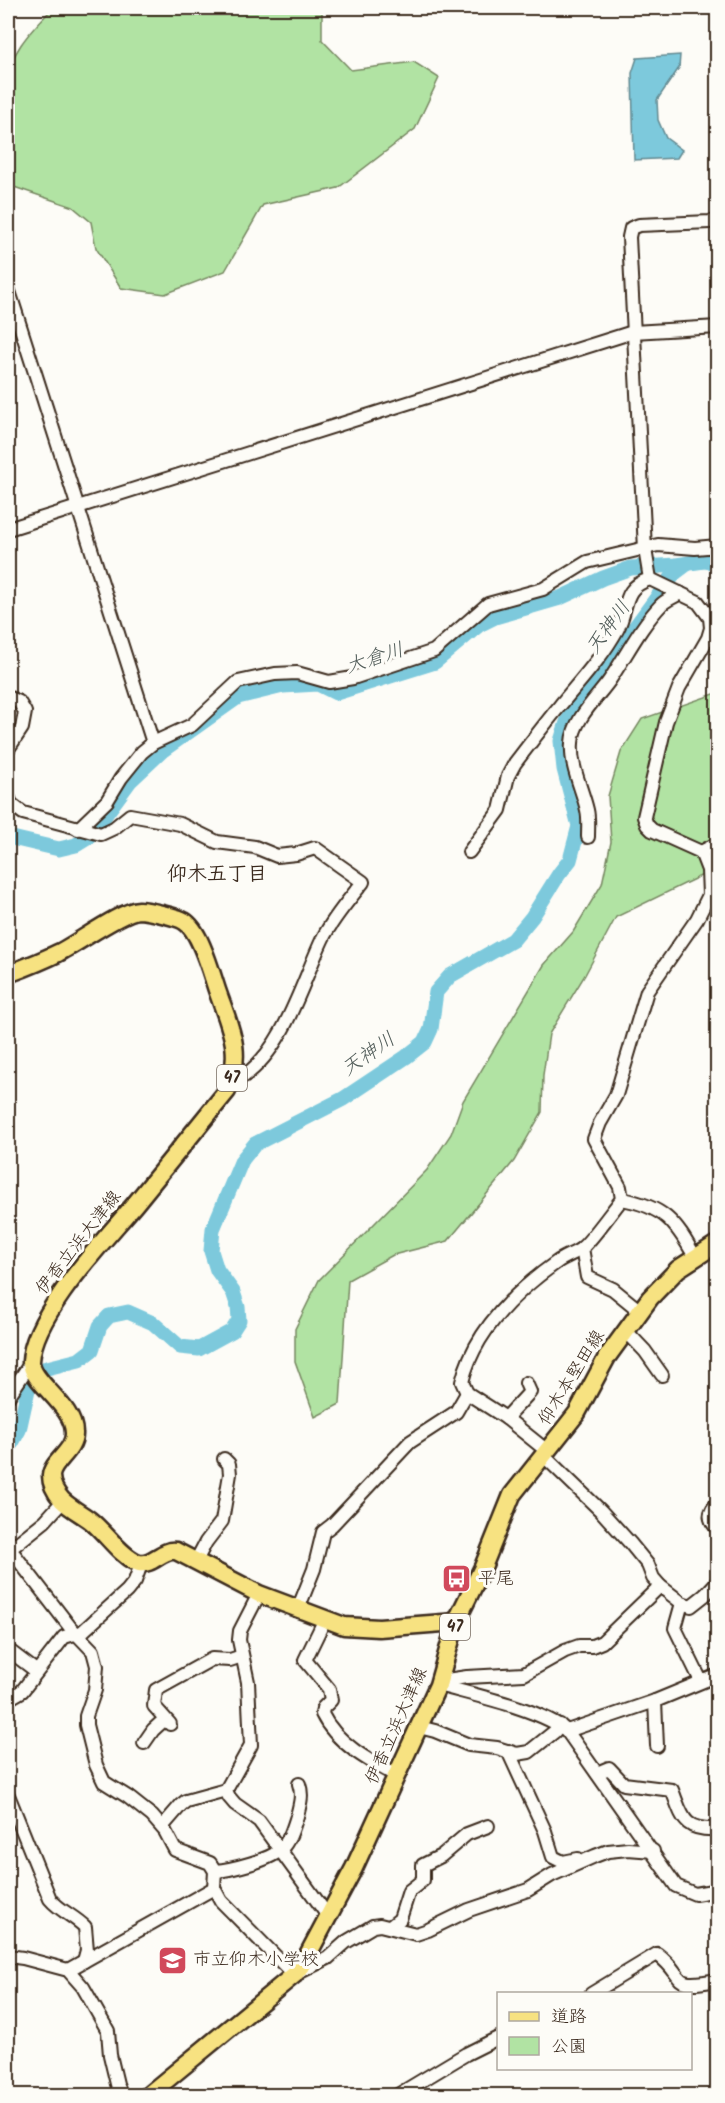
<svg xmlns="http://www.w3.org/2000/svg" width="725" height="2103" font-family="Kalam,'Klee One',sans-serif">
<rect width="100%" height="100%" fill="#fdfcf7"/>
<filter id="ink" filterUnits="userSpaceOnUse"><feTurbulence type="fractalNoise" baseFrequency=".0167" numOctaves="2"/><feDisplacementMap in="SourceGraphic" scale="12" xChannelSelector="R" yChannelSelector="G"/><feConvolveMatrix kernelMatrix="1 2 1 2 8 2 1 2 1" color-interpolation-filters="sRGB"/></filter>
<g filter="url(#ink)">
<g fill="#b1e3a3" stroke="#768660" stroke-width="1.5">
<path d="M53,8h269v32l29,30 63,-8 25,16 -24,51 -77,59 -75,17 -38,66 -60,23 -44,-6 -25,-40 -5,-26 -18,-15 -65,-22v-92l2,-3c-10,-29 24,-63 43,-82z"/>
<polygon points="717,693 717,868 616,917 585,975 549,1034 543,1075 542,1112 514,1161 448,1241 393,1255 348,1280 340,1404 315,1417 295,1361 295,1329 319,1280 427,1170 451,1134 463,1101 544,965 573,932 602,884 611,842 608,796 621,752 642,719"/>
</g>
<polygon fill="#7dc9dc" stroke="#638990" stroke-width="1.5" points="680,55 679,68 657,100 658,120 666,138 682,150 677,158 634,160 632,73 637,58"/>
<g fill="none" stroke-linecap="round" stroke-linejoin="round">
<g stroke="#7dc9dc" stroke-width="15">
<polyline points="8,837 59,849 76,845 89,837 130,781 163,750 238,697 283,686 318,684 336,693 435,662 479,625 495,617 560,598 603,578 631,568 676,565 704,561 718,562"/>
<polyline points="8,1445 12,1443 19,1430 29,1385 43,1369 79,1360 92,1350 100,1326 109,1316 128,1312 153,1323 180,1347 199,1349 232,1331 239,1320 238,1307 233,1292 217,1270 211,1251 213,1229 242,1160 255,1144 343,1099 406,1057 425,1042 431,1029 436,992 450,976 513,940 532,917 559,874 570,860 579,826 564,769 561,741 567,722 587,692 675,573 687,564"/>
</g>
<defs>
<g id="minor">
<polyline points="8,288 153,743"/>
<polyline points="8,529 633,332 718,327"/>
<polyline points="650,579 645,549 629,237 631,228 639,225 710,222 718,219"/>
<polyline points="8,697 19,702 25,712 22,728 8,749"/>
<path d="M8,796l3,8 12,9 78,21 13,-6 16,-13 50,9 37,18 38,5 22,9 19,-2 19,-6 48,34c-14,18 -30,36 -40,56 -21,44 -38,109 -79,138h-11"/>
<polyline points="78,829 107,801 121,778 142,752 153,743 192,725 238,682 275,674 297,673 329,682 353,678 434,651 488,604 543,589 587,562 658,545 695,548 718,546"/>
<path d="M588,837c0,-9 1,-19 -1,-27 -5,-22 -17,-44 -15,-67 1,-23 24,-44 37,-62 17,-25 31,-54 52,-76 4,-5 13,-8 19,-12"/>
<path d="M469,852l31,-42 8,-34 7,-13c14,-18 28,-37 43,-55 20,-25 43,-49 59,-78 12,-22 4,-42 33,-51l48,23 12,16 1,10 -3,10 -29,50 -13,34 -22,95 3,8 5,5 49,22 7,18 1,25 -12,24 -50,72 -31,104 -16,28 -6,16 26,48 2,12c-10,12 -31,42 -41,50 -8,5 -17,8 -24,13 -41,29 -83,70 -95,120l5,11 39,25 41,33"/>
<polyline points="701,852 718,843"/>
<path d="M622,1199c42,8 53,22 73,58"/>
<polyline points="582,1248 587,1277 613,1289 640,1311"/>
<polyline points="626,1331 645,1351 662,1375"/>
<polyline points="8,1397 30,1364"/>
<polyline points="506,1418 530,1392 526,1383"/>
<polyline points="544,1456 601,1511 630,1543 648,1565 653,1578 660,1586 682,1603 691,1606 705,1595 718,1581"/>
<polyline points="63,1501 45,1521 10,1549 70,1627 93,1651 97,1666 95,1690 86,1716 86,1725 96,1765 104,1782 128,1797 152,1816 165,1831 175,1850 210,1863 215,1871 214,1888 221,1901 294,1975 328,1958 346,1942 373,1926 380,1925 416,1934 428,1930 469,1910 528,1890 552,1875 595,1856 608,1851 628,1849 653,1851"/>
<path d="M718,1503c-10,9 -10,17 0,26"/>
<polyline points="196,1561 206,1542 222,1521 230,1474 229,1464 224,1459"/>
<polyline points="259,1594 240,1631 239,1640 248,1682 251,1745 226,1790 229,1797 235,1804 259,1821 328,1916"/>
<polyline points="682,1603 675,1628 701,1681"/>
<polyline points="298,1609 314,1569 323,1532 332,1525 410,1442 456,1412 467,1393"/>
<path d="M325,1619l-20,41 24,29 2,11 -8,8 -1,6c14,29 47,47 75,62"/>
<polyline points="11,1652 36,1671"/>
<polyline points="440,1681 467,1677 524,1674 565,1651 579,1646 592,1646 602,1642 660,1586"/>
<path d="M438,1685c35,10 103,24 129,46l109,155 19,8 23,-4"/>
<polyline points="8,1699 22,1691 64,1637 82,1632 127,1591 135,1581 141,1564"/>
<polyline points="655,1701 657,1746"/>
<polyline points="170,1724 154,1706 156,1690 212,1659 230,1660 242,1656"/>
<polyline points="419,1727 435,1731 469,1745 497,1748 517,1754 529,1752 554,1732 560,1725"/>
<polyline points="567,1731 655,1701 718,1675"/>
<polyline points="144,1743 153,1730 165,1719"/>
<polyline points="508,1751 545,1831 553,1857 563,1862 578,1859"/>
<path d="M597,1773l12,-5 15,16 48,6c11,28 11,41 46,39"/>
<path d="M8,1795l42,104c10,12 24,17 35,28l2,23 -3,11"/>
<polyline points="162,1827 181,1805 186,1801 226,1790"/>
<path d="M215,1871c15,-1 56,-11 66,-22 9,-9 12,-21 16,-33 3,-12 6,-21 2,-32"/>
<polyline points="390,1927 400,1919 409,1891 423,1880 423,1865 441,1856 467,1834 488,1826"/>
<polyline points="8,1956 23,1958 68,1970 83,1987 108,2031 110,2055 117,2084 122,2096"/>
<polyline points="68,1970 214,1888"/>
<path d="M591,1994l66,-40c32,24 10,35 61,26"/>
<polyline points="396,2096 466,2054 498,2038"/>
</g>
<g id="major">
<path d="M8,974c16,-6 34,-13 50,-21 19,-9 63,-42 81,-43 7,0 39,7 45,11 16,9 27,51 33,69 13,38 27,62 10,101 -31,38 -61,75 -92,113 -30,36 -102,110 -104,157 -1,21 43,44 43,72 1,18 -22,28 -23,43 0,9 5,17 11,24 8,8 20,14 29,21 14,11 32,38 48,42 13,3 23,-14 37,-12l83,43 85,32 35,2 77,-6 -18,63 -84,183 -50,94 -10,13 -147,121"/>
<polyline points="456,1622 483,1567 512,1495 577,1413 607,1357 650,1298 678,1269 718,1243"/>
</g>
</defs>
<use href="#minor" stroke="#3b2a1e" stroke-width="16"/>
<use href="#major" stroke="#3b2a1e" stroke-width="21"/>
<use href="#minor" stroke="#fdfcf7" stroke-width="12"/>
<use href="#major" stroke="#f7e281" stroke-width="16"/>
</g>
</g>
<defs>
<symbol id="bus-square" viewBox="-11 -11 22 22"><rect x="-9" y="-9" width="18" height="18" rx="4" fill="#d1495b" stroke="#fdfcf7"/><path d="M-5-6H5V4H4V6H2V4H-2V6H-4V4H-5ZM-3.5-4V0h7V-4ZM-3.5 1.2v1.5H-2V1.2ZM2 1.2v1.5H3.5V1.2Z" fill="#fff"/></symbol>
<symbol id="school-square" viewBox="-11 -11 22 22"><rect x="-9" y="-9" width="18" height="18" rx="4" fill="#d1495b" stroke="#fdfcf7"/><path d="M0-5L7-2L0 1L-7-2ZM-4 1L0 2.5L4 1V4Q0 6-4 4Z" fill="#fff"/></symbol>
</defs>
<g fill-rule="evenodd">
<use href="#bus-square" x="440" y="1562" width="33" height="33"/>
<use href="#school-square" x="156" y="1944" width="33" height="33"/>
</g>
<g text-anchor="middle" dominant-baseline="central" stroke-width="6" stroke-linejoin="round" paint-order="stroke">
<g fill="#fdfcf7" stroke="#75695f" stroke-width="1.5">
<rect x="217" y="1065" width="30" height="26" rx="4.5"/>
<rect x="440" y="1614" width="30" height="26" rx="4.5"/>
</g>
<g font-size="16" font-weight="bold" fill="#3b2a1e">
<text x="232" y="1078">47</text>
<text x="455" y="1627">47</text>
</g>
<g font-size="18" fill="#3b2a1e" stroke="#fdfcf7">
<text transform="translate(79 1243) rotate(-52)">伊香立浜大津線</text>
<text transform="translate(572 1378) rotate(-58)">仰木本堅田線</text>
<text transform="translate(397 1726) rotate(-66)">伊香立浜大津線</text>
</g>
<g font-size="18" fill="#3b2a1e" stroke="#fdfcf7" text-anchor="start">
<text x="478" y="1579">平尾</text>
<text x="193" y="1960">市立仰木小学校</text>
</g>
<g font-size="20" font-style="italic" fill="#4f5a57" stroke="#fdfcf7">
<text transform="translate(609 628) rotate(-54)">天神川</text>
<text transform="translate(375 659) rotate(-18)">大倉川</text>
<text transform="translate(369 1055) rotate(-35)">天神川</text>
</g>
<g font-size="20" font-weight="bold" fill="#3b2a1e" stroke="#fdfcf7">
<text x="217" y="875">仰木五丁目</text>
</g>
</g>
<rect width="725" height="2103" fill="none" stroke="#fdfcf7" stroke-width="30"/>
<rect x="15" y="15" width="695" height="2073" fill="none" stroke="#3b2a1e" stroke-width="2" filter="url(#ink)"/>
<rect x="497" y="1992" width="195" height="78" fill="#fdfcf7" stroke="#afa8a0" stroke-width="1.5"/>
<rect x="509" y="2012" width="30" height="9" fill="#f7e281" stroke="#afa8a0" stroke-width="1.5"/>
<text x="551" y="2022" font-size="18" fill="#3b2a1e">道路</text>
<rect x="509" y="2037" width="30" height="18" fill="#b1e3a3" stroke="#afa8a0" stroke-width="1.5"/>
<text x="551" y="2052" font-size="18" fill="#3b2a1e">公園</text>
</svg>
